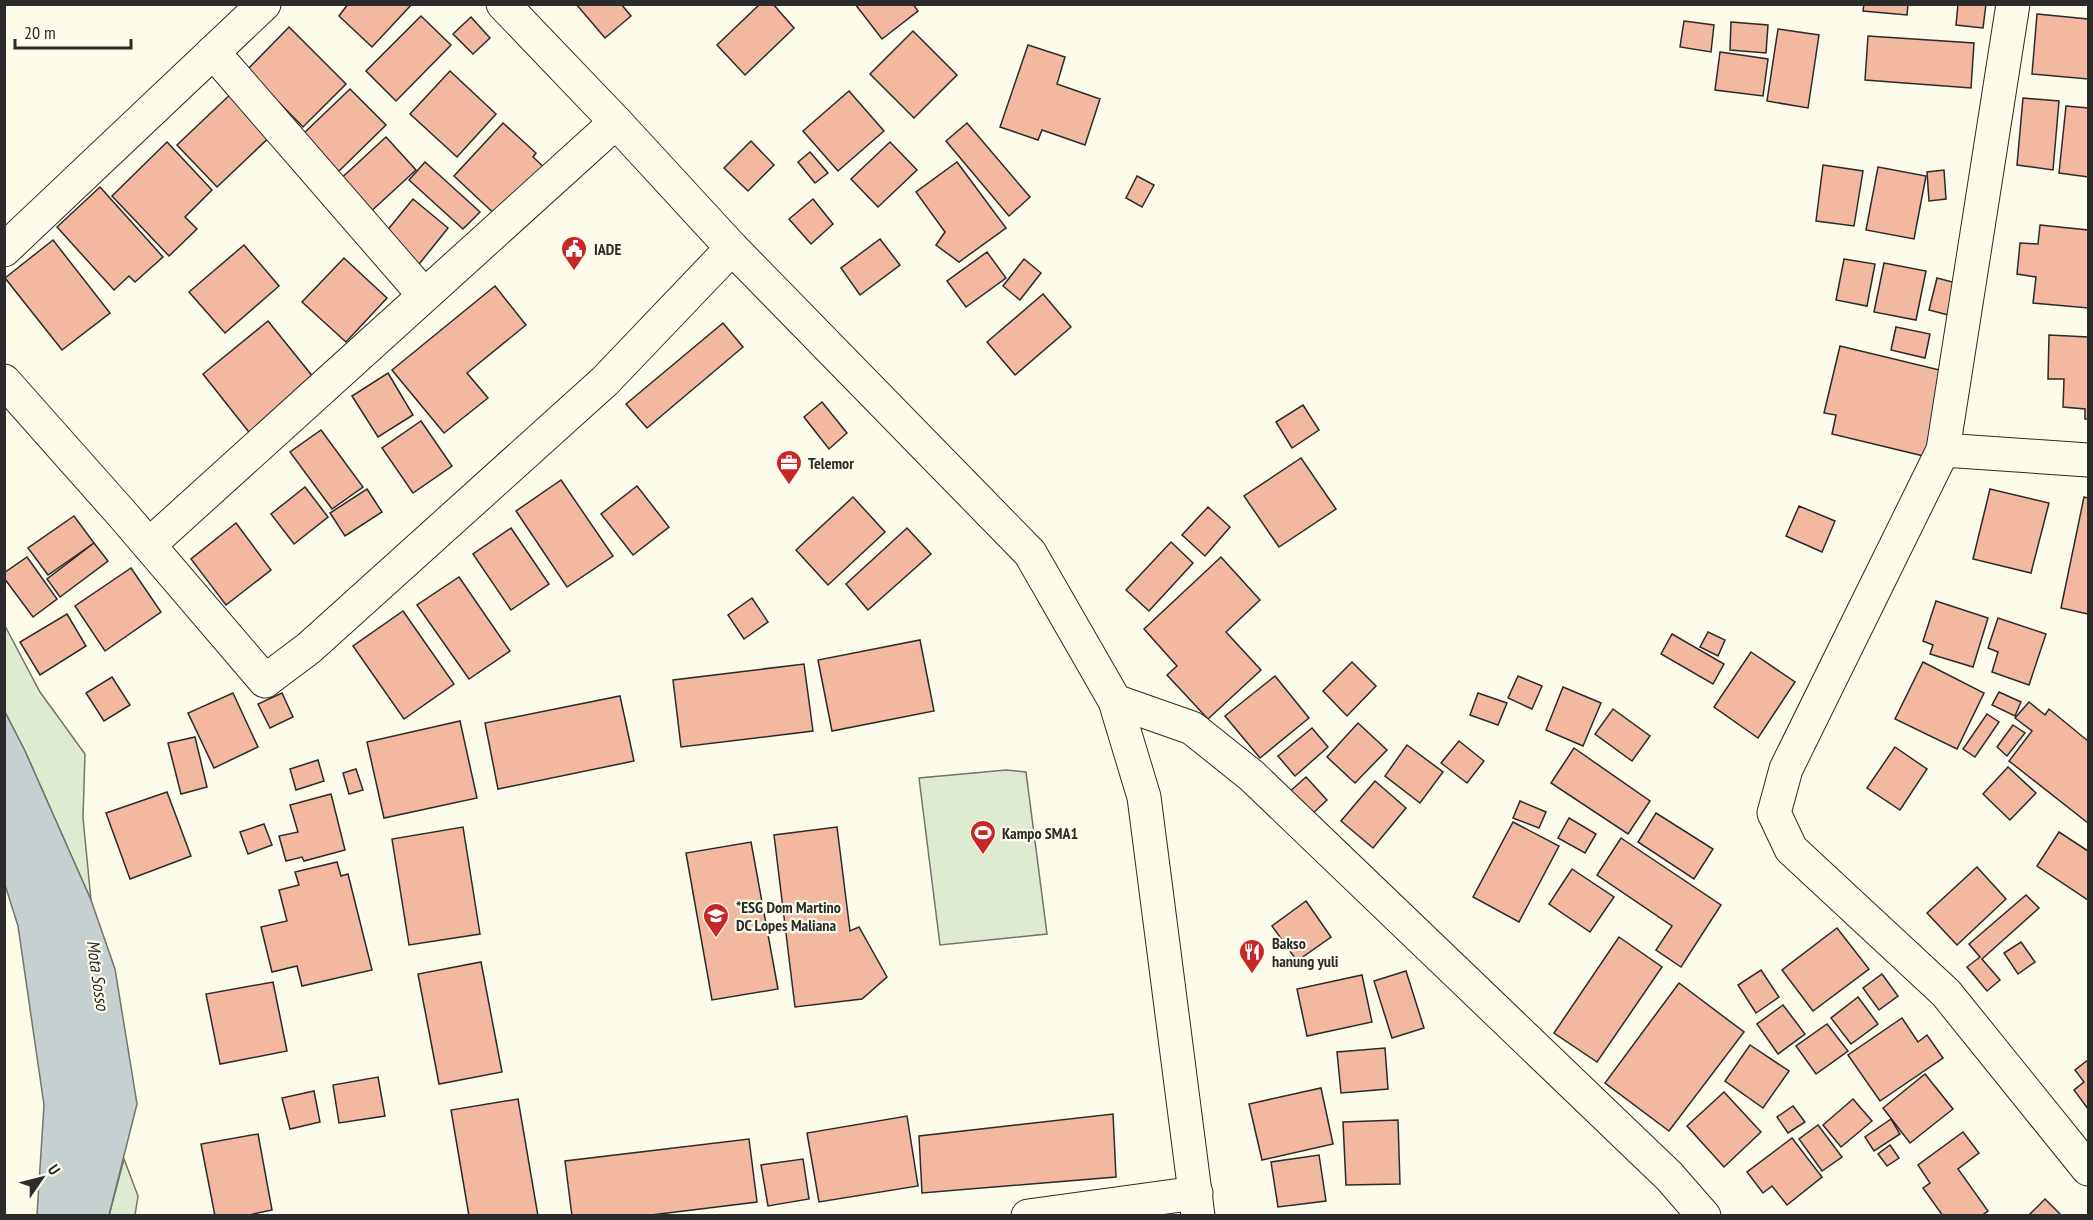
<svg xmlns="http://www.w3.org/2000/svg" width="2093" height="1220" font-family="'PT Sans Narrow',sans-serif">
<rect width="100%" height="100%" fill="#fdfbea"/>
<g fill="#deebd1" stroke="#74746e" stroke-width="1.5">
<polygon points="4,624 40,692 85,754 83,818 91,900 25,751 5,712"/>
<polygon points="1006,770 1026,772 1047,934 940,945 919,778"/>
<polygon points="124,1159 138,1196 135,1215 109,1216"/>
</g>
<polygon fill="#c7d0d0" stroke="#74746e" stroke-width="1.5" points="5,712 25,751 91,900 115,969 137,1104 109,1215 37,1215 44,1105 18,926 5,885"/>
<g fill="#f2b8a0" stroke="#2b2b2b" stroke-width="1.5">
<polygon points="348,4 412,4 372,47 339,16"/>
<polygon points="576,4 621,4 631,16 605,38"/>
<polygon points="760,4 773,4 794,28 745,75 717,45"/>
<polygon points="855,4 913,4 918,11 882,39"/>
<polygon points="1864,4 1908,4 1907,15 1863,11"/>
<polygon points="1958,4 1986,4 1983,28 1956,25"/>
<polygon points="2037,14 2088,19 2088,79 2032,74"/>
<polygon points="421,16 451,45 396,101 366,71"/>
<polygon points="471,17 490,38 473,54 453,34"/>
<polygon points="1684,21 1714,25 1711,52 1680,47"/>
<polygon points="1731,22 1768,25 1766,53 1730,50"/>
<polygon points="289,27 346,84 303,127 247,70"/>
<polygon points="1778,29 1819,35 1808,108 1767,101"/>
<polygon points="913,31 957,75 914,118 870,74"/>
<polygon points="1868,36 1974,43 1971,88 1865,80"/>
<polygon points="1028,45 1065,57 1057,84 1100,99 1085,145 1042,130 1038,140 1000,127"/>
<polygon points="1720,52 1768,59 1763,96 1715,90"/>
<polygon points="450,71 496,114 457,157 410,114"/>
<polygon points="236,89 276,131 217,187 177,145"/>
<polygon points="350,89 386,125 338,172 302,135"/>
<polygon points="849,91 884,131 838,171 803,131"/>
<polygon points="2023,98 2059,101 2053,170 2017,165"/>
<polygon points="2066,106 2088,108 2088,177 2059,173"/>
<polygon points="503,123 536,153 533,157 547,170 501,220 454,176"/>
<polygon points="967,123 1030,197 1009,216 946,141"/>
<polygon points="386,137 416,170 366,216 336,183"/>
<polygon points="751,141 774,165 748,191 724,168"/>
<polygon points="167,142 212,190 185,217 197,229 169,256 112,196"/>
<polygon points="890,142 917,170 878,207 851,179"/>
<polygon points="810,152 828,173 815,183 798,162"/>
<polygon points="425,162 480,212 463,229 409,180"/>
<polygon points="957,162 1006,228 959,262 936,245 945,232 916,192"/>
<polygon points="1823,165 1863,171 1854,226 1816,221"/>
<polygon points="1878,167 1926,176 1914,239 1866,230"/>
<polygon points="1944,170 1946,199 1929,201 1927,172"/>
<polygon points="1137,176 1154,185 1142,207 1126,198"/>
<polygon points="100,187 163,257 135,282 129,276 114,290 57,227"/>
<polygon points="413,199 448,228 416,268 381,238"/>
<polygon points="813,199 833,224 811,244 789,219"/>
<polygon points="2040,225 2088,230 2088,308 2033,303 2036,277 2017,274 2020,243 2038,244"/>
<polygon points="880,239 900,265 860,295 841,268"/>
<polygon points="53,240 110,313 62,350 5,278"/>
<polygon points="244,245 279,286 225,333 189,292"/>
<polygon points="987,252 1006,278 966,307 947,281"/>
<polygon points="344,258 387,298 346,342 302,302"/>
<polygon points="1024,259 1041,273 1020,300 1003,286"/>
<polygon points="1844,259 1875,264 1867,306 1836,300"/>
<polygon points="1884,263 1926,271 1916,320 1874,312"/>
<polygon points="1937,278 1960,284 1952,316 1929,310"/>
<polygon points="495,286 526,325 467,373 488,398 444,433 392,370"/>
<polygon points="1043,294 1071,327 1015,375 987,342"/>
<polygon points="268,321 318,383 252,436 203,374"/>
<polygon points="723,323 743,347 647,428 626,404"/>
<polygon points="1896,327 1930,334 1925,358 1891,350"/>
<polygon points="2049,335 2088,337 2088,419 2085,419 2085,409 2063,407 2064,379 2048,379"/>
<polygon points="1840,346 1952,373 1932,458 1832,434 1836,415 1824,413"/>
<polygon points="388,373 413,415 378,437 352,396"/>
<polygon points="822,402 847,433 829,449 804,417"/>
<polygon points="1303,405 1319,430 1292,448 1276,422"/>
<polygon points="421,421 452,466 413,493 382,448"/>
<polygon points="321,430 363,487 332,509 290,452"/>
<polygon points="1301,458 1336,509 1279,547 1244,496"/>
<polygon points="561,480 613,556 567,587 516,511"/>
<polygon points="637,486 669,527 633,555 601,514"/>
<polygon points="305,487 328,517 294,544 271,514"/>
<polygon points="367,489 382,512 345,536 330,513"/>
<polygon points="1990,489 2049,503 2031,573 1973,559"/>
<polygon points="853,497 885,532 828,585 796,550"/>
<polygon points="2084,497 2088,498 2088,614 2061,608"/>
<polygon points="1799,506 1835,521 1822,552 1786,536"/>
<polygon points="1208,507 1230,527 1205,556 1182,535"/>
<polygon points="74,516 94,543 48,575 28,548"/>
<polygon points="236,523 271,570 226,605 191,559"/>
<polygon points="511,528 549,584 511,610 473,554"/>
<polygon points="907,528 931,554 868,610 846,584"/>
<polygon points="1171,542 1193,563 1149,611 1126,590"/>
<polygon points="94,543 108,561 60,597 47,579"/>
<polygon points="27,557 57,599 33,617 4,578 4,573"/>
<polygon points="1221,557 1260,600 1226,632 1261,670 1208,719 1167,675 1177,666 1144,629"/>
<polygon points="131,568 161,612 105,651 75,606"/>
<polygon points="459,577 510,651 469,679 417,605"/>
<polygon points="752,598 768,622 744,639 728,615"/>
<polygon points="1936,601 1988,618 1973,667 1930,654 1933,645 1923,641"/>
<polygon points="403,611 454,684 404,719 353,646"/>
<polygon points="67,614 86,646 40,675 20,642"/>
<polygon points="1998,618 2046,634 2029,685 1992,672 1998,652 1988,648"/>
<polygon points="1708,632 1725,640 1718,656 1700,647"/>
<polygon points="1672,634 1724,664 1713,684 1661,654"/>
<polygon points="920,640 934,711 832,731 818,660"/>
<polygon points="1751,652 1795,682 1758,738 1714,707"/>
<polygon points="1352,662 1376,686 1347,716 1323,691"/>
<polygon points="1923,662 1984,693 1957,749 1895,719"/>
<polygon points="804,664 813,731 681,747 673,680"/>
<polygon points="1275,676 1309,718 1260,758 1225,716"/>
<polygon points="1518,676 1542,686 1532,709 1508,698"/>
<polygon points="112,677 130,705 104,721 86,693"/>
<polygon points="1563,687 1601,703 1583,746 1546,730"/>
<polygon points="1999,692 2021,702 2015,716 1992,705"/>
<polygon points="233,693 258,747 214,768 188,713"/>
<polygon points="282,693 293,717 270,728 258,704"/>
<polygon points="1478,693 1507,703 1498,725 1470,715"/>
<polygon points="620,696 634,761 498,789 485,723"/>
<polygon points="2029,702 2045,715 2049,709 2088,741 2088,823 2009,761 2032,731 2015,718"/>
<polygon points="1613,709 1650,736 1632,761 1595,734"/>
<polygon points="1987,714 1999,722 1975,757 1963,749"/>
<polygon points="460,721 477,798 384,818 367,742"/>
<polygon points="1358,723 1387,750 1355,783 1327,757"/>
<polygon points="2013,725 2025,733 2007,756 1997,747"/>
<polygon points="1312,728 1328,747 1295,776 1278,756"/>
<polygon points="195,737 207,787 181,794 168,743"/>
<polygon points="1459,741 1484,761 1467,783 1441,763"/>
<polygon points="1407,745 1443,772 1420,803 1385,776"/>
<polygon points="1895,747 1927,769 1900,810 1867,788"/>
<polygon points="1574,748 1650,801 1628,834 1551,783"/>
<polygon points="318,760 324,781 296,790 290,769"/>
<polygon points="2008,767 2036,793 2010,820 1983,794"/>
<polygon points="356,769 363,790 349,794 343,773"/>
<polygon points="1306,777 1327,800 1308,818 1287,794"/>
<polygon points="1375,781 1406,808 1373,848 1341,821"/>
<polygon points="167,792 191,856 130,879 106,813"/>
<polygon points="331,794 345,850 304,861 302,857 286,861 279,836 298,832 290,805"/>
<polygon points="1520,801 1546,812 1539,828 1513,818"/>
<polygon points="1656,813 1713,849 1694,879 1638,842"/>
<polygon points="1569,818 1596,834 1585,853 1558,838"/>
<polygon points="1513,822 1559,846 1519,922 1473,897"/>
<polygon points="264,824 272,845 248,854 240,832"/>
<polygon points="463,827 480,934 409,945 392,839"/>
<polygon points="837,827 850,931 859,927 887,977 862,999 795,1007 774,835"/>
<polygon points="2059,832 2088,851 2088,900 2037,866"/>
<polygon points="1621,838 1721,905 1681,967 1656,950 1672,926 1597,875"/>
<polygon points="751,842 778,989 712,1000 686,853"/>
<polygon points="337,862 341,876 348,874 372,970 302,986 297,966 272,972 261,927 287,921 279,890 299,885 295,872"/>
<polygon points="1977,867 2006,899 1957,945 1927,913"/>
<polygon points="1572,869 1614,897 1590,932 1549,904"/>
<polygon points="2026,895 2039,908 1982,959 2000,980 1987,991 1967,967 1980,957 1969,944"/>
<polygon points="1306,901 1331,937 1297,961 1272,926"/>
<polygon points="1837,928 1869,969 1813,1011 1782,970"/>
<polygon points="1619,937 1662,967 1597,1062 1554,1033"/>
<polygon points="2021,942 2035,962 2018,974 2004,953"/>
<polygon points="481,962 502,1072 439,1084 418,974"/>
<polygon points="1761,970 1779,997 1756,1013 1738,985"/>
<polygon points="1406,971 1424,1028 1392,1038 1374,981"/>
<polygon points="1882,974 1898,996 1879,1010 1863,988"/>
<polygon points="1362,975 1372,1022 1307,1036 1297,989"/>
<polygon points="273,982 287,1051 220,1064 206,994"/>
<polygon points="1679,983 1744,1032 1669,1131 1605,1083"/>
<polygon points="1858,997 1878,1024 1851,1044 1831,1018"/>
<polygon points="1783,1005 1805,1034 1778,1054 1757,1024"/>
<polygon points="1902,1018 1918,1042 1927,1035 1943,1058 1880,1101 1848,1055"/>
<polygon points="1827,1024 1848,1051 1816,1074 1796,1046"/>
<polygon points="1750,1045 1789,1071 1763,1108 1725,1081"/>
<polygon points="1385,1048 1388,1089 1341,1093 1337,1052"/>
<polygon points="2088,1060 2088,1109 2074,1090 2084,1082 2075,1070"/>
<polygon points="1925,1074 1953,1109 1910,1143 1883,1108"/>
<polygon points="378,1077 385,1116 339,1123 333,1085"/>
<polygon points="1321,1088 1333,1144 1262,1160 1249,1104"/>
<polygon points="314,1091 320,1122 290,1129 282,1098"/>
<polygon points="1724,1092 1761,1132 1724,1167 1687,1126"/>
<polygon points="518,1099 538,1216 469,1216 451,1110"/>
<polygon points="1853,1099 1872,1121 1841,1147 1823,1125"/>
<polygon points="1793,1106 1805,1122 1788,1133 1777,1117"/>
<polygon points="1113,1114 1116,1177 922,1193 919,1136"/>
<polygon points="907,1116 918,1186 819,1202 807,1133"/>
<polygon points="1891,1119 1900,1134 1874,1151 1865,1137"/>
<polygon points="1398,1120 1400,1184 1346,1185 1343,1122"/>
<polygon points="1818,1125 1842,1157 1822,1171 1799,1139"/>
<polygon points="1963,1132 1979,1153 1958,1169 1988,1211 1981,1216 1943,1216 1923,1188 1930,1183 1918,1165"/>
<polygon points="258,1134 272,1210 244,1216 215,1216 201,1144"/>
<polygon points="1792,1138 1822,1177 1787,1205 1772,1186 1763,1193 1747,1172"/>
<polygon points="749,1139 757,1202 643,1216 572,1216 565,1161"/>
<polygon points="1890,1145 1899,1158 1887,1166 1878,1154"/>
<polygon points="1319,1155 1326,1201 1278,1207 1271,1162"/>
<polygon points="803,1159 809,1199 768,1206 761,1165"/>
<polygon points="2045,1199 2062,1216 2028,1216"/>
</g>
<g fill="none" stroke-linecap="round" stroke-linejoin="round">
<defs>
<g id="minor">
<polyline points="2013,4 1943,450 1786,769 1774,813 1791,849 1946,993 2088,1169"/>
<polyline points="213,52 424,295"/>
<polyline points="4,250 264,4"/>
<polyline points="4,381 123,515 265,681 309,648 605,381 732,248"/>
<polyline points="1943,450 2088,460"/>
<polyline points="149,545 616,122"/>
<polyline points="1115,701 1192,728 1252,776 1669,1176 1704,1216"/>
<polyline points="1028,1216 1196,1193"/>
</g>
<polyline id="major" points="503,4 616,122 732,248 1030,553 1115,701 1144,797 1198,1216"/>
</defs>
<use href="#minor" stroke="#2b2b2b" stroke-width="35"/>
<use href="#major" stroke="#2b2b2b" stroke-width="35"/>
<use href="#minor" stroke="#fdfbea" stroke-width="33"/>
<use href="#major" stroke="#fdfbea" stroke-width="33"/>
</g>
<defs>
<symbol id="civic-pin" viewBox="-11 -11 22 30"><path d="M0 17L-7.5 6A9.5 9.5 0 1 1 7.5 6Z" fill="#c62828" stroke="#fdfbea"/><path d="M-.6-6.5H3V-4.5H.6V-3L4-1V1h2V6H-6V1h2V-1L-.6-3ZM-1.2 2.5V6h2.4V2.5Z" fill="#fff"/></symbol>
<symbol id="office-pin" viewBox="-11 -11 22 30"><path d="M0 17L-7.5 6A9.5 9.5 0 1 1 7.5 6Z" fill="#c62828" stroke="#fdfbea"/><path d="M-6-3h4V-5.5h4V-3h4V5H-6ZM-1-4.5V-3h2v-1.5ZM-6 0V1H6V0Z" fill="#fff"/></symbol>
<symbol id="stadium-pin" viewBox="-11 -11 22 30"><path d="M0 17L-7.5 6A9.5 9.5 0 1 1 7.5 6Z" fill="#c62828" stroke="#fdfbea"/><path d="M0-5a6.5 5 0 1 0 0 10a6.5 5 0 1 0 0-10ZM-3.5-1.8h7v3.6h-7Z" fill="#fff"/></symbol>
<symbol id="school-pin" viewBox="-11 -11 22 30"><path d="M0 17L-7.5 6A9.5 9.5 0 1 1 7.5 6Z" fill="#c62828" stroke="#fdfbea"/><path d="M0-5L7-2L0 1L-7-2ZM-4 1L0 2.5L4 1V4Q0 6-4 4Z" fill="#fff"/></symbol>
<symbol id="restaurant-pin" viewBox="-11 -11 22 30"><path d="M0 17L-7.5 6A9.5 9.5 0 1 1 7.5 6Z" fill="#c62828" stroke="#fdfbea"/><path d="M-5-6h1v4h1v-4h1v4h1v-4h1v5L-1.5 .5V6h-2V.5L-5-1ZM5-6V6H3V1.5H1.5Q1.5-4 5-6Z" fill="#fff"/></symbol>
</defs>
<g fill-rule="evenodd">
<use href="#civic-pin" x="559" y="234" width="30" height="40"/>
<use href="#office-pin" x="774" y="448" width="30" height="40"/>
<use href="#stadium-pin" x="968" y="818" width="30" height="40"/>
<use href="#school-pin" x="701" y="901" width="30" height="40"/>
<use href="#restaurant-pin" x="1237" y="937" width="30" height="40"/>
</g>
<g text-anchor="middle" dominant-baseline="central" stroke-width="4.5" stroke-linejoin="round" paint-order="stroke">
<g font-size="16" font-weight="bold" fill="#2b2b2b" stroke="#fdfbea" text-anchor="start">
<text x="594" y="249">IADE</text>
<text x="808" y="463">Telemor</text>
<text x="1002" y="833">Kampo SMA1</text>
<text x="736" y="907">*ESG Dom Martino<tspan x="736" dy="18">DC Lopes Maliana</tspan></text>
<text x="1272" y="943">Bakso<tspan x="1272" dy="18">hanung yuli</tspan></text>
</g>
<g font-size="18" font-style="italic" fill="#2b2b2b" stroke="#fdfbea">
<text transform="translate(98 975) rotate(82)">Mota Sosso</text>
</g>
</g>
<rect width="2093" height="1220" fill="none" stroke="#2b2b2b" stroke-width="12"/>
<g transform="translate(42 1178) rotate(55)" stroke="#fdfbea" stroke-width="4.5" paint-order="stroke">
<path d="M0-4.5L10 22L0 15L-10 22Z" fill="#2b2b2b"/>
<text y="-9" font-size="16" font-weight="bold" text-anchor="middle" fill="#2b2b2b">U</text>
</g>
<path d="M15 39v9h116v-9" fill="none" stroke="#2b2b2b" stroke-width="3"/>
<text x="24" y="39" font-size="18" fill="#2b2b2b" stroke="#fdfbea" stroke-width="4.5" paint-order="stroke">20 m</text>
</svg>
